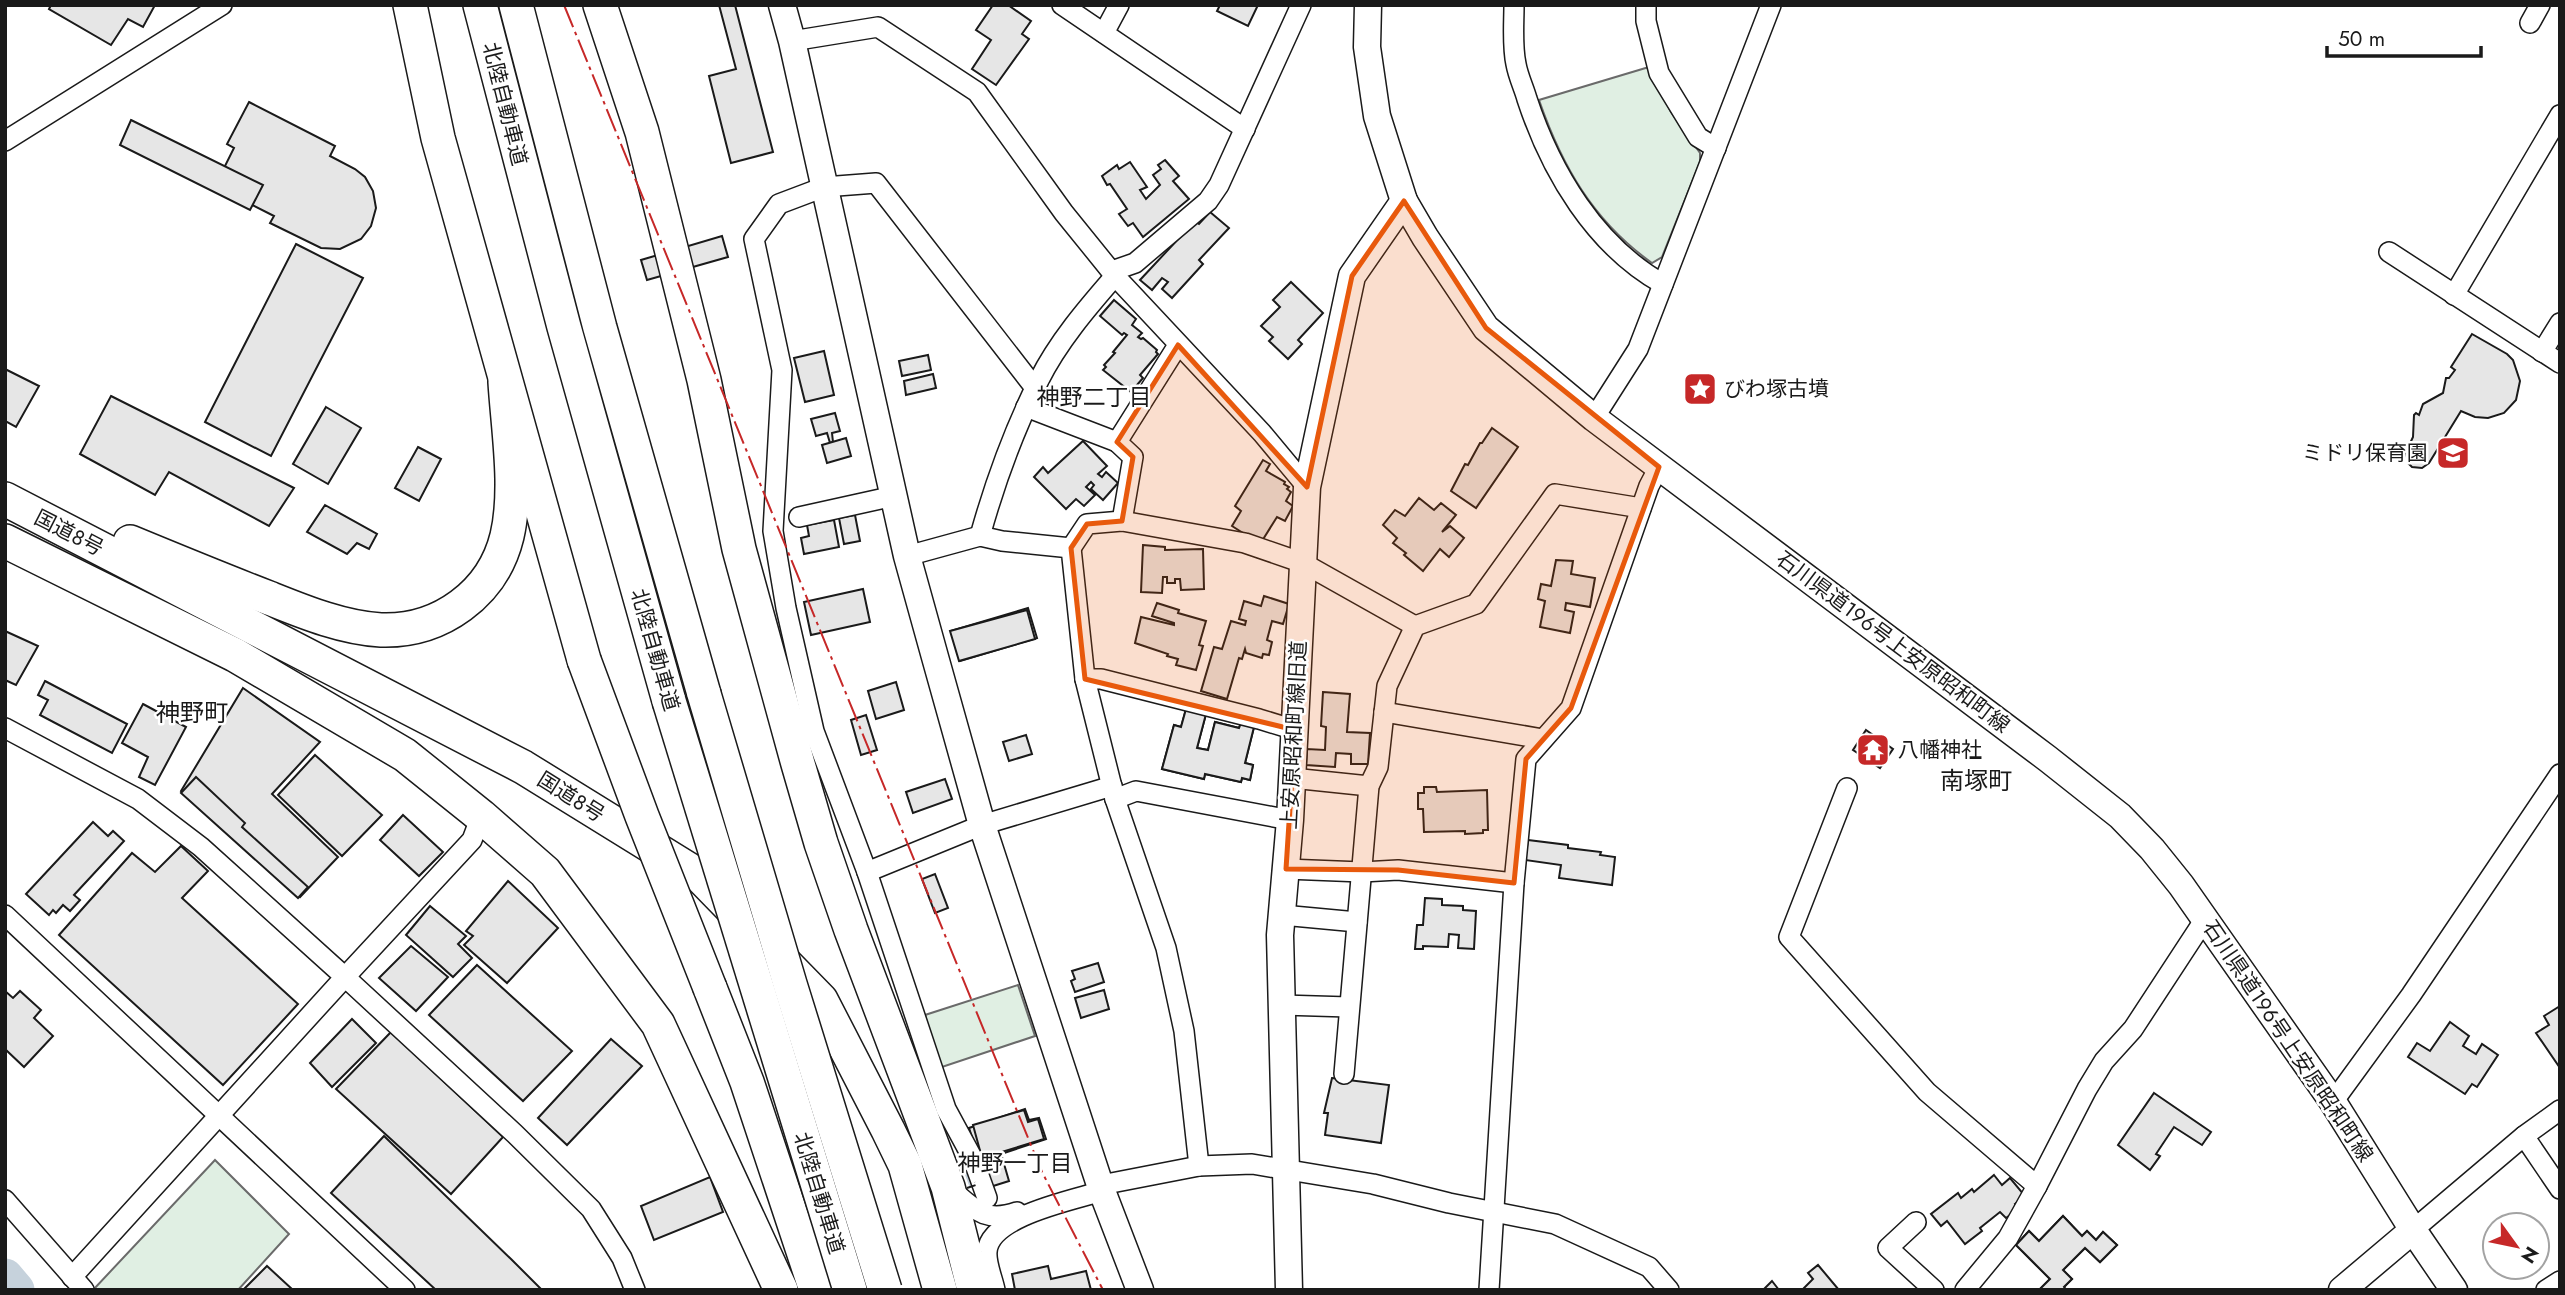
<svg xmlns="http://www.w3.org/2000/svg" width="2565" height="1295" font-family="Jost,'Noto Sans JP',sans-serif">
<rect width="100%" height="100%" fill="#fff"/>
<g fill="#e0efe3" stroke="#6a6a6a" stroke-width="2">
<path d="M1649,67l22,45 29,41v9l-38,95 -10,6c-59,-42 -90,-97 -113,-163z"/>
<polygon points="1018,985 1035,1036 939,1068 925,1015"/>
<polygon points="215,1160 289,1234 238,1290 93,1290"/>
</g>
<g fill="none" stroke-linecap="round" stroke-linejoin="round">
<polyline stroke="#c6d2dc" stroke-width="6" points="959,1150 972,1185"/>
<polyline stroke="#c6d2dc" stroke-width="37" points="5,1277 16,1290"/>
</g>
<g fill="#e6e6e6" stroke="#1a1a1a" stroke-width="2">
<polygon points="51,5 155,5 143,27 128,19 111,45 49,9"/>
<polygon points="719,5 735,5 773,152 731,163 709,76 736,69"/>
<polygon points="993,5 1008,5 1031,21 1022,34 1029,39 996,85 972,69 991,40 976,30"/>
<polygon points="1220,5 1258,5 1248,26 1217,11"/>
<polygon points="249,102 335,146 330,156 355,169 365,177 373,191 376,208 371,226 361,239 340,249 321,248 270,223 274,216 215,186 234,148 227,144"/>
<polygon points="131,120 263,185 250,210 120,145"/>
<polygon points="1165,160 1179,176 1173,181 1189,199 1143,237 1133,223 1128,226 1119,214 1127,209 1110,184 1107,185 1102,176 1117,165 1119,169 1130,162 1147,187 1140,190 1146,199 1160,185 1153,175 1161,169 1158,165"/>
<polygon points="1210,212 1229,228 1199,260 1203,264 1172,298 1162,289 1168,282 1162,278 1152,290 1140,280 1195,221 1199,224"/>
<polygon points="722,236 728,257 647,280 641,260"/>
<polygon points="296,244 363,278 271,456 205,422"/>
<polygon points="1291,282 1323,313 1298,340 1302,344 1288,359 1269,341 1273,337 1261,326 1280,307 1273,300"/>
<polygon points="1114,300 1136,319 1132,325 1142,333 1138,337 1141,339 1143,338 1157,350 1156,352 1158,354 1140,375 1143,378 1131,392 1103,370 1106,367 1104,365 1115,353 1113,352 1127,335 1124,333 1122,335 1100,316"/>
<polygon points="2472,334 2507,354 2513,360 2520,381 2516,400 2504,413 2488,418 2475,417 2461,411 2429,463 2422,468 2412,467 2408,463 2406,452 2413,437 2414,415 2416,413 2419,415 2423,404 2443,393 2446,378 2449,378 2455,370 2451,367"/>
<polygon points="824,351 834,395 805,402 794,358"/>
<polygon points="928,355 931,370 902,376 899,361"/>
<polygon points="5,369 39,386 16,427 5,421"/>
<polygon points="933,374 936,388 906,395 904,381"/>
<polygon points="111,396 294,488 269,526 169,472 155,495 80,454"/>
<polygon points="326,407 361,428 328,484 293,464"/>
<polygon points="835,413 840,431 832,433 833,442 830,443 827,433 816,436 811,419"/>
<polygon points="1492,428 1518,447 1476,508 1451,491 1465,464 1468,465 1480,443 1482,443"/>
<polygon points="846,438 851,456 827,463 822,445"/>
<polygon points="1083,441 1107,466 1098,474 1102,477 1106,472 1118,483 1103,500 1091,489 1094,485 1091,482 1086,487 1095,495 1084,506 1076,499 1066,509 1034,477 1043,467 1048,473"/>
<polygon points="418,447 441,459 419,501 395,488"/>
<polygon points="1263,460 1270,464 1266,471 1285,482 1284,484 1289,487 1287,489 1291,492 1286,501 1293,506 1285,521 1277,517 1262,541 1254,540 1232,526 1241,511 1235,506"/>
<polygon points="1419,498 1434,510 1441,503 1456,515 1442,532 1450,526 1464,538 1449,557 1440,549 1423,571 1404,555 1406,553 1393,543 1397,538 1383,525 1395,510 1405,516"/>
<polygon points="325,505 377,534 369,549 357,543 347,554 307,532"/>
<polygon points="855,515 860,541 844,544 839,518"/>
<polygon points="834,520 839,547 804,554 801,538 809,536 807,525"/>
<polygon points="1143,545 1165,547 1165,550 1203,549 1204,589 1181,590 1180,579 1175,579 1175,583 1167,583 1167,577 1163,577 1162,593 1141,592"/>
<polygon points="1556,560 1573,561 1571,574 1595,578 1590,607 1566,603 1565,610 1574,612 1570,633 1540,627 1545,601 1538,599 1541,584 1551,586"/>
<polygon points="863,589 870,622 811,635 804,602"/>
<polygon points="1264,596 1289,604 1283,624 1272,621 1267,640 1272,642 1269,655 1263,654 1262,658 1246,653 1245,649 1242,659 1239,658 1227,699 1201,691 1214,647 1222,649 1231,621 1245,625 1246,621 1239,619 1244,601 1261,606"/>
<polygon points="1157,603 1179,610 1178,613 1206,621 1199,645 1203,646 1196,670 1176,665 1178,659 1167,656 1168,654 1135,643 1141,617 1174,625 1174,623 1152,616"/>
<polygon points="1028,608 1037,638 960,661 951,631"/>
<polygon points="1027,610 1035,639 959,661 950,631"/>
<polygon points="5,631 38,646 16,685 5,680"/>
<polygon points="45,681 127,724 112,753 40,715 48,700 38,695"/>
<polygon points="896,682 904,710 876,719 868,691"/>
<polygon points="243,688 320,742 272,794 338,857 300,897 181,791"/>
<polygon points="1323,692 1350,694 1347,732 1370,733 1368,764 1351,764 1351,754 1336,753 1335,767 1306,765 1307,749 1325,750 1326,727 1321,726"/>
<polygon points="143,704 186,727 155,785 139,777 148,757 122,743"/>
<polygon points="1186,709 1206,714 1197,748 1208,750 1215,722 1239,728 1242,720 1255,723 1245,763 1253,765 1250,780 1242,778 1241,782 1205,774 1204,779 1162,769 1174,725 1181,727"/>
<polygon points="1186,709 1206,714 1197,748 1208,750 1215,722 1239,728 1242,720 1255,723 1245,763 1253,765 1250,780 1242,778 1241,782 1205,774 1204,779 1162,769 1174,725 1181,727"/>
<polygon points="866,715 877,750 861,755 851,720"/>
<polygon points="1866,730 1893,749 1880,768 1853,750"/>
<polygon points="1026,735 1032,754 1009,761 1003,742"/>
<polygon points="315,755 382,815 342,856 278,795"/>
<polygon points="196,777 245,823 242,827 308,887 298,898 181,793"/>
<polygon points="945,779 952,799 913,813 906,792"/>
<polygon points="1424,787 1436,787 1437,792 1487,790 1488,830 1483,830 1483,833 1465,834 1465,831 1424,832 1423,809 1418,809 1418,793 1424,793"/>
<polygon points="403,815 443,852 419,876 380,840"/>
<polygon points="93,822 108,836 113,831 124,841 74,895 80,900 70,911 63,905 56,913 53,910 49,915 26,894"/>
<polygon points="1528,840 1568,845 1568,848 1601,852 1600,855 1615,857 1612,885 1559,878 1561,865 1525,860"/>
<polygon points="181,846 208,871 182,898 298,1004 223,1085 59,935 132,853 155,872"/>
<polygon points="935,874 948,908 935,913 922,879"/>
<polygon points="508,881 558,928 507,983 464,945 473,936 466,931"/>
<polygon points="1425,898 1442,899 1442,905 1463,906 1463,910 1476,911 1474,949 1458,948 1459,935 1449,934 1448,947 1423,946 1423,949 1415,949 1417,925 1423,925"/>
<polygon points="430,906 466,936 458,944 472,958 453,977 406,935"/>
<polygon points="411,946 448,977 416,1011 379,978"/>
<polygon points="1098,963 1104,982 1075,992 1071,981 1075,979 1072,971"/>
<polygon points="477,965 572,1051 523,1101 429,1015"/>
<polygon points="1104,990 1109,1009 1081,1018 1075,998"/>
<polygon points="5,991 13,998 20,991 41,1010 34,1018 53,1036 24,1067 5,1049"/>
<polygon points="2560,1006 2560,1068 2536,1033 2549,1025 2544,1016"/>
<polygon points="352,1019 376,1043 332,1087 310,1063"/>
<polygon points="2450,1022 2469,1036 2463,1046 2476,1054 2482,1044 2498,1055 2477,1087 2472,1084 2465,1094 2408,1057 2417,1043 2430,1051"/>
<polygon points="391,1032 503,1137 451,1194 336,1089"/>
<polygon points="611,1039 642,1066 567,1145 538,1118"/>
<polygon points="1332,1078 1389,1085 1381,1143 1325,1135 1328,1113 1324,1113"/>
<polygon points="2154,1093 2211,1132 2202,1145 2174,1127 2156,1154 2160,1156 2150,1170 2118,1145"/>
<polygon points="1025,1109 1029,1120 1039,1118 1046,1139 980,1161 969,1128"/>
<polygon points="1024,1110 1028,1122 1038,1119 1044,1139 982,1158 973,1125"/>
<polygon points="384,1136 511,1259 542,1290 436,1290 331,1193"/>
<polygon points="1002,1157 1009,1181 990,1187 982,1164"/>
<polygon points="1994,1175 2002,1185 2010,1178 2025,1196 2015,1204 2018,1209 2006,1218 2000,1212 1980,1228 1982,1231 1965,1244 1947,1221 1941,1226 1931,1214 1958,1193 1961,1198 1972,1189 1974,1192"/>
<polygon points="710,1177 723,1212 654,1240 641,1206"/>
<polygon points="2063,1216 2082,1236 2087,1231 2096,1240 2103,1232 2117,1245 2100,1262 2085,1248 2063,1270 2072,1279 2064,1287 2066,1290 2039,1290 2050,1279 2016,1245 2029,1231 2039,1241"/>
<polygon points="2063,1216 2082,1236 2087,1231 2096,1240 2103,1232 2117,1245 2100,1262 2085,1248 2063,1270 2072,1279 2064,1287 2066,1290 2039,1290 2050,1279 2016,1245 2029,1231 2039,1241"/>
<polygon points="1818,1265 1839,1290 1802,1290 1813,1279 1808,1273"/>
<polygon points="267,1266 293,1290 243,1290"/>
<polygon points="1048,1266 1051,1279 1086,1271 1091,1290 1015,1290 1012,1274"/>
<polygon points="1772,1281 1779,1290 1763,1290"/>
</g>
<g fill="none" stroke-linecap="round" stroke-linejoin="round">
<defs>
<g id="street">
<polyline points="1062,5 1245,129"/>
<path d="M1514,5c0,19 -2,41 2,59 2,12 8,24 11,35 24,73 68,147 136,185"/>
<polyline points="1646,5 1646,21 1659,73 1698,137 1716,148"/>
<polyline points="2530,23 2540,5"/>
<polyline points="1104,33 1119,5"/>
<polyline points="792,41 878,27 977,92 1064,213 1115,276 1262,433 1307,487"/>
<polyline points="5,141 222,5"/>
<polyline points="2389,252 2560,363"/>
<polyline points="1112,271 1135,263 1208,201 1219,185 1301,5"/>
<polyline points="2454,295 2560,115"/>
<polyline points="2542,352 2560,323"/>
<polyline points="1026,407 1117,442"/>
<polyline points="1594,418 1638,349 1771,5"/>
<polyline points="799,517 894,496"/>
<polyline points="1122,521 1133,457 1117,442 1178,345"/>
<path d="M980,536c15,-54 34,-106 59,-156 19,-38 48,-72 76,-104"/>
<polyline points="1071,548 1087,524 1122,521 1245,543 1303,563 1415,626"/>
<polyline points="907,556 980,536 1002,541 1071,548 1085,679 1115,799 1166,948 1184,1031 1199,1166"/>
<polyline points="1085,679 1101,679 1259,719 1295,730"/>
<polyline points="1384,712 1543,739"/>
<polyline points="5,728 138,799 201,847 345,977 72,1277"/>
<polyline points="1292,778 1369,786"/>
<polyline points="1847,788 1789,937 1927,1092 2037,1186 2087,1089 2104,1061 2133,1029 2205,919"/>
<polyline points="1115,799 1136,791 1290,820"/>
<polyline points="481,816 472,840 345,977 515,1134 591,1209 622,1258 635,1290"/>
<polyline points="1286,869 1362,872 1398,870 1514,883"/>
<polyline points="867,872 814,731 786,608 773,531 782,370 754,239 779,204 824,187 876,183 1035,388"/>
<polyline points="5,915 405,1290"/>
<polyline points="1282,915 1357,922"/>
<polyline points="1282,1005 1349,1007"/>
<polyline points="1344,1074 1369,786 1378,767 1387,686 1415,626 1476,604 1555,494 1641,508"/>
<polyline points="2333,1102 2411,995 2560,774"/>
<polyline points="2524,1136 2560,1189"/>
<polyline points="1101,1185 1199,1166 1252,1164 1373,1184 1449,1203 1555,1224 1649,1267 1669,1290"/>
<path d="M952,1190c23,20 33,33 65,22"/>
<polyline points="987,1198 973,1159 946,1109 867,872 982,825 1112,786"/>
<polyline points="5,1200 84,1290"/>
<polyline points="1916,1222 1888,1248 1934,1290"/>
<polyline points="2413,1230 2524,1136 2560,1110"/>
<path d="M995,1290c-2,-11 -9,-26 -8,-38 2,-36 87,-52 115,-61"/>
<polyline points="1489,1290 1514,883 1526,759 1571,708 1649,486 1659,467"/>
<polyline points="1965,1290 2008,1238 2037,1186"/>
<polyline points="2546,1290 2560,1281"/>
</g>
<g id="secondary">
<polyline points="782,5 792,41 907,556 935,657 982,825 1102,1191 1140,1290"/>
<polyline points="1368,5 1367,47 1377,116 1404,201 1425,237 1486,328 1594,418 2048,759 2120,816 2152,849 2181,885 2333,1102 2413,1230 2454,1290"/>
<polyline points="1289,1290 1280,935 1290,820 1307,487 1352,276 1404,201"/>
<polyline points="2342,1290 2413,1230"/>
</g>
<g id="highway">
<polyline points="410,5 438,138 584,660"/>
<polyline points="480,5 564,327 669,701"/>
<polyline points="516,5 600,328 704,694"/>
<polyline points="600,5 642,132 704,380 739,549 798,764 821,843 851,930 948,1187 974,1290"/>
<polyline points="5,499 523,767 701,877 740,917"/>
<polyline points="5,541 235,655 405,755 481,816 545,872 658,1024 781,1290"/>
<path d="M130,542c46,19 92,38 139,56 35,14 74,30 112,32 59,2 112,-36 126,-94 11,-47 1,-106 -2,-154"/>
<polyline points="778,956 821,1000 888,1130 905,1165 940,1290"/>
<polyline points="710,988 747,1082 816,1290"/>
</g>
</defs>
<use href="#street" stroke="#1a1a1a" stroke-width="22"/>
<use href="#secondary" stroke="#1a1a1a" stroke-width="29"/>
<use href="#highway" stroke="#1a1a1a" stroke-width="36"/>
<use href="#street" stroke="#fff" stroke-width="19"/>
<use href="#secondary" stroke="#fff" stroke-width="26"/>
<use href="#highway" stroke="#fff" stroke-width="33"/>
<defs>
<g id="highway-bridge">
<polyline points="584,660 642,816 710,988"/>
<polyline points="704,694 790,984 885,1290"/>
<polyline points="669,701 850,1290"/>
</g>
</defs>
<use href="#highway-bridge" stroke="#1a1a1a" stroke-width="36" stroke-linecap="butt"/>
<use href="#highway-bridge" stroke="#fff" stroke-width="33"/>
<polyline stroke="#1a1a1a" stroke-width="2" stroke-dasharray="9 3.5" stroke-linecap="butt" points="967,1188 976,1185 975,1182"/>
<polyline stroke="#c62828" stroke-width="2" stroke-dasharray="24 5 3.5 5" stroke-linecap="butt" points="564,5 1042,1172 1103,1290"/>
</g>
<path fill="#e8590c" fill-opacity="0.2" stroke="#e8590c" stroke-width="5" stroke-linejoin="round" d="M1404,201l82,127 173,139 -88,241 -45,51 -12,124 -116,-13 -112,-1 9,-139 -210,-51 -14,-131 16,-24 35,-3 11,-64 -16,-15 61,-97 129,142 45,-211z"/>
<defs>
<symbol id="sight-square" viewBox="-11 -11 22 22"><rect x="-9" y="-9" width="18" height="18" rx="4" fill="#c62828" stroke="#fff"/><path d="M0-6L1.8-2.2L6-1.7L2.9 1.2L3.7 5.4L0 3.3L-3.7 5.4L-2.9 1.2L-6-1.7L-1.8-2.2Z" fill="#fff"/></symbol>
<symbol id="school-square" viewBox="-11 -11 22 22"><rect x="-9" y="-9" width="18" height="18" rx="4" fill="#c62828" stroke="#fff"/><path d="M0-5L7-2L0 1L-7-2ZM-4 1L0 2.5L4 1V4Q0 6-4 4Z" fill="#fff"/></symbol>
<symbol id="temple-square" viewBox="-11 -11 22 22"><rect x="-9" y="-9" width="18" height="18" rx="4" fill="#c62828" stroke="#fff"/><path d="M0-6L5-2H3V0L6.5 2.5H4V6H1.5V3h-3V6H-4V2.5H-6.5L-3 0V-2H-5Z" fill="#fff"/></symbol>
</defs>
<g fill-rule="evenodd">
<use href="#sight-square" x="1681" y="370" width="38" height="38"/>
<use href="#school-square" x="2434" y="434" width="38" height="38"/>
<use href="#temple-square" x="1854" y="731" width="38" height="38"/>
</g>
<g text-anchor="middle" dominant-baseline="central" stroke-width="5" stroke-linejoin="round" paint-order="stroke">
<g font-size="21" fill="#1a1a1a" stroke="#fff">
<text transform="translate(505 104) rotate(76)">北陸自動車道</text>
<text transform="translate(69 533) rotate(27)">国道8号</text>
<text transform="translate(1893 642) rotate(37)">石川県道196号上安原昭和町線</text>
<text transform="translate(655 650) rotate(74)">北陸自動車道</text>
<text transform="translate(1294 735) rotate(-87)">上安原昭和町線旧道</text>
<text transform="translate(571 797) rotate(32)">国道8号</text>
<text transform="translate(2288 1041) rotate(56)">石川県道196号上安原昭和町線</text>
<text transform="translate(819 1193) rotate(73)">北陸自動車道</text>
</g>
<g font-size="21" fill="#1a1a1a" stroke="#fff" text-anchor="start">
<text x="1724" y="389">びわ塚古墳</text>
<text x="2428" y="453" text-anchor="end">ミドリ保育園</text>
<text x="1898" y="750">八幡神社</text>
</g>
<g font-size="23" fill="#1a1a1a" stroke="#fff">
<text x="1094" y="397">神野二丁目</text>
<text x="1015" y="1163">神野一丁目</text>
</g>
<g font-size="24" fill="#1a1a1a" stroke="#fff">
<text x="192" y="712">神野町</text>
<text x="1976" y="780">南塚町</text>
</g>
</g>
<rect width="2565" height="1295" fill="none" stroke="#1a1a1a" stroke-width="14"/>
<g transform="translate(2516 1246) rotate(123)"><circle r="33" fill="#ffffff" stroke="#a3a3a3" stroke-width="2"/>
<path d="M0-5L12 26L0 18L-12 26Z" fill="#c62828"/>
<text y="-10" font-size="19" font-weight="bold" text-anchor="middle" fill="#1a1a1a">N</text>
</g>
<path d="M2327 46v10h154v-10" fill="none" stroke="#1a1a1a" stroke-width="3.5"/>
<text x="2338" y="46" font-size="21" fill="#1a1a1a" stroke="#ffffff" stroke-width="5" paint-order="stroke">50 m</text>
</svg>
